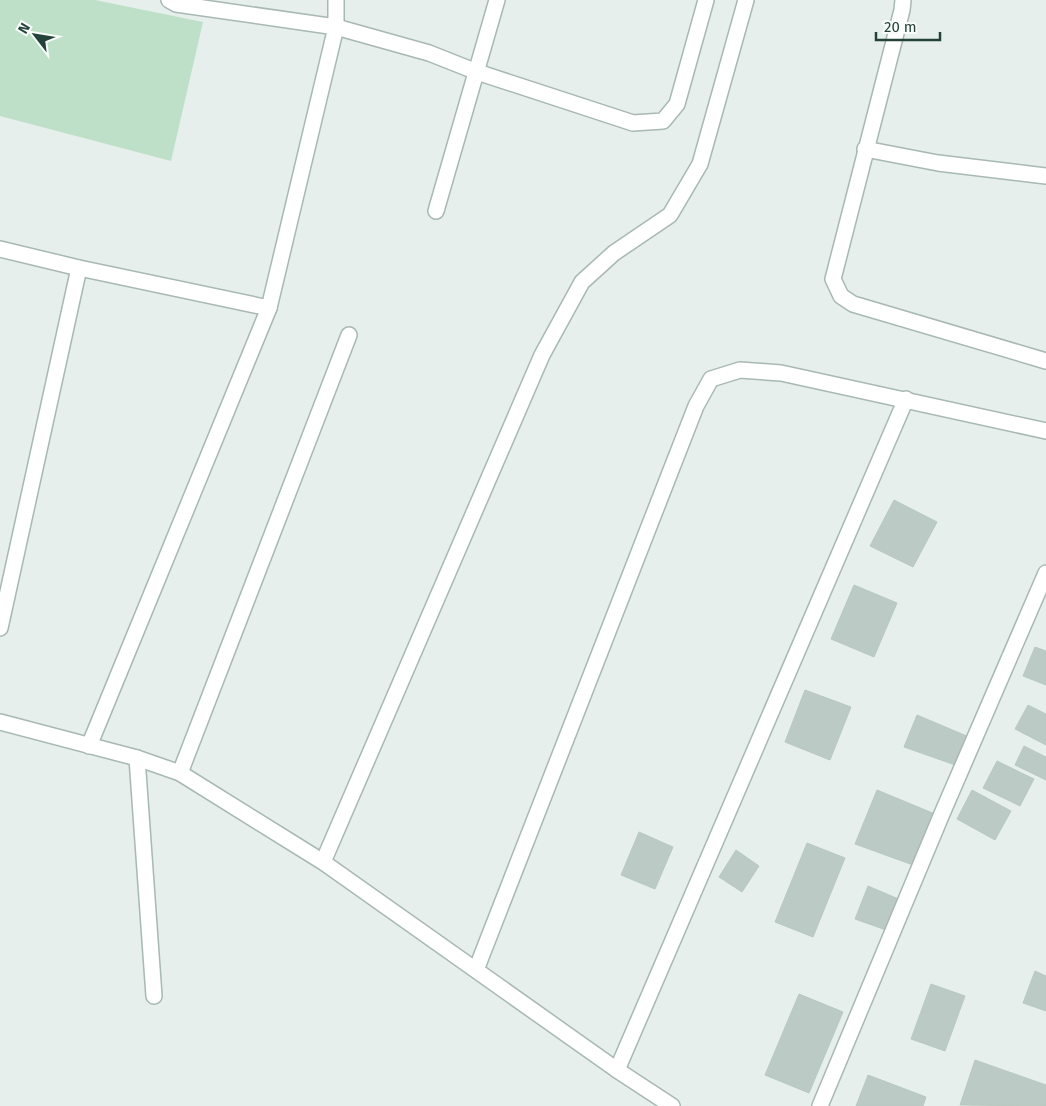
<svg xmlns="http://www.w3.org/2000/svg" width="1046" height="1106" font-family="'Fira Sans',sans-serif">
<rect width="100%" height="100%" fill="#e6efeb"/>
<polygon fill="#bfe0c8" points="0,0 95,0 203,22 171,161 0,116"/>
<g fill="#bbcac4" stroke="#b8c9c2">
<polygon points="894,500 937,522 913,567 870,546"/>
<polygon points="854,585 897,603 874,657 831,639"/>
<polygon points="1035,647 1046,651 1046,685 1023,676"/>
<polygon points="805,690 851,707 830,760 785,742"/>
<polygon points="1028,705 1046,714 1046,745 1015,729"/>
<polygon points="917,715 969,737 958,766 904,747"/>
<polygon points="1024,746 1046,757 1046,780 1015,765"/>
<polygon points="997,761 1034,779 1020,806 983,788"/>
<polygon points="877,790 935,814 913,865 855,844"/>
<polygon points="972,790 1011,811 995,840 957,819"/>
<polygon points="639,832 673,847 655,889 621,875"/>
<polygon points="807,843 845,858 813,937 775,922"/>
<polygon points="736,850 759,866 742,892 719,877"/>
<polygon points="868,886 901,900 886,930 855,919"/>
<polygon points="1035,971 1046,976 1046,1011 1023,1003"/>
<polygon points="931,984 965,996 945,1051 911,1039"/>
<polygon points="799,994 843,1012 809,1093 765,1075"/>
<polygon points="975,1060 1046,1085 1046,1106 960,1105"/>
<polygon points="868,1075 926,1097 923,1106 856,1106"/>
</g>
<g fill="none" stroke-linecap="round" stroke-linejoin="round">
<defs>
<g id="street">
<polyline points="169,0 176,4 336,27 336,0"/>
<polyline points="903,0 902,10 833,279 841,296 853,304 1046,361"/>
<polyline points="865,149 938,163 1046,176"/>
<polyline points="436,211 497,0"/>
<polyline points="0,249 79,268 269,308"/>
<polyline points="0,628 79,268"/>
<polyline points="0,722 137,758 180,773 323,862 617,1070 672,1106"/>
<polyline points="89,746 269,308 336,27 429,53 477,72 633,123 663,121 677,104 706,0"/>
<polyline points="137,758 154,996"/>
<polyline points="180,773 349,335"/>
<polyline points="323,862 542,355 582,282 614,253 670,215 700,164 746,0"/>
<polyline points="476,970 696,406 711,379 740,370 781,373 1046,431"/>
<polyline points="617,1070 906,399"/>
<polyline points="820,1106 941,816 1046,573"/>
</g>
</defs>
<use href="#street" stroke="#a8b8b2" stroke-width="18"/>
<use href="#street" stroke="#fff" stroke-width="15"/>
</g>
<g transform="translate(35 35) rotate(301)" stroke="#f7fbf9" stroke-width="4" paint-order="stroke">
<path d="M0-4L9 19L0 12L-9 19Z" fill="#24423a"/>
<text y="-8" font-size="14" font-weight="bold" text-anchor="middle" fill="#24423a">N</text>
</g>
<path d="M876 32v8h64v-8" fill="none" stroke="#24423a" stroke-width="2.5"/>
<text x="884" y="32" font-size="15" fill="#24423a" stroke="#f7fbf9" stroke-width="4" paint-order="stroke">20 m</text>
</svg>
